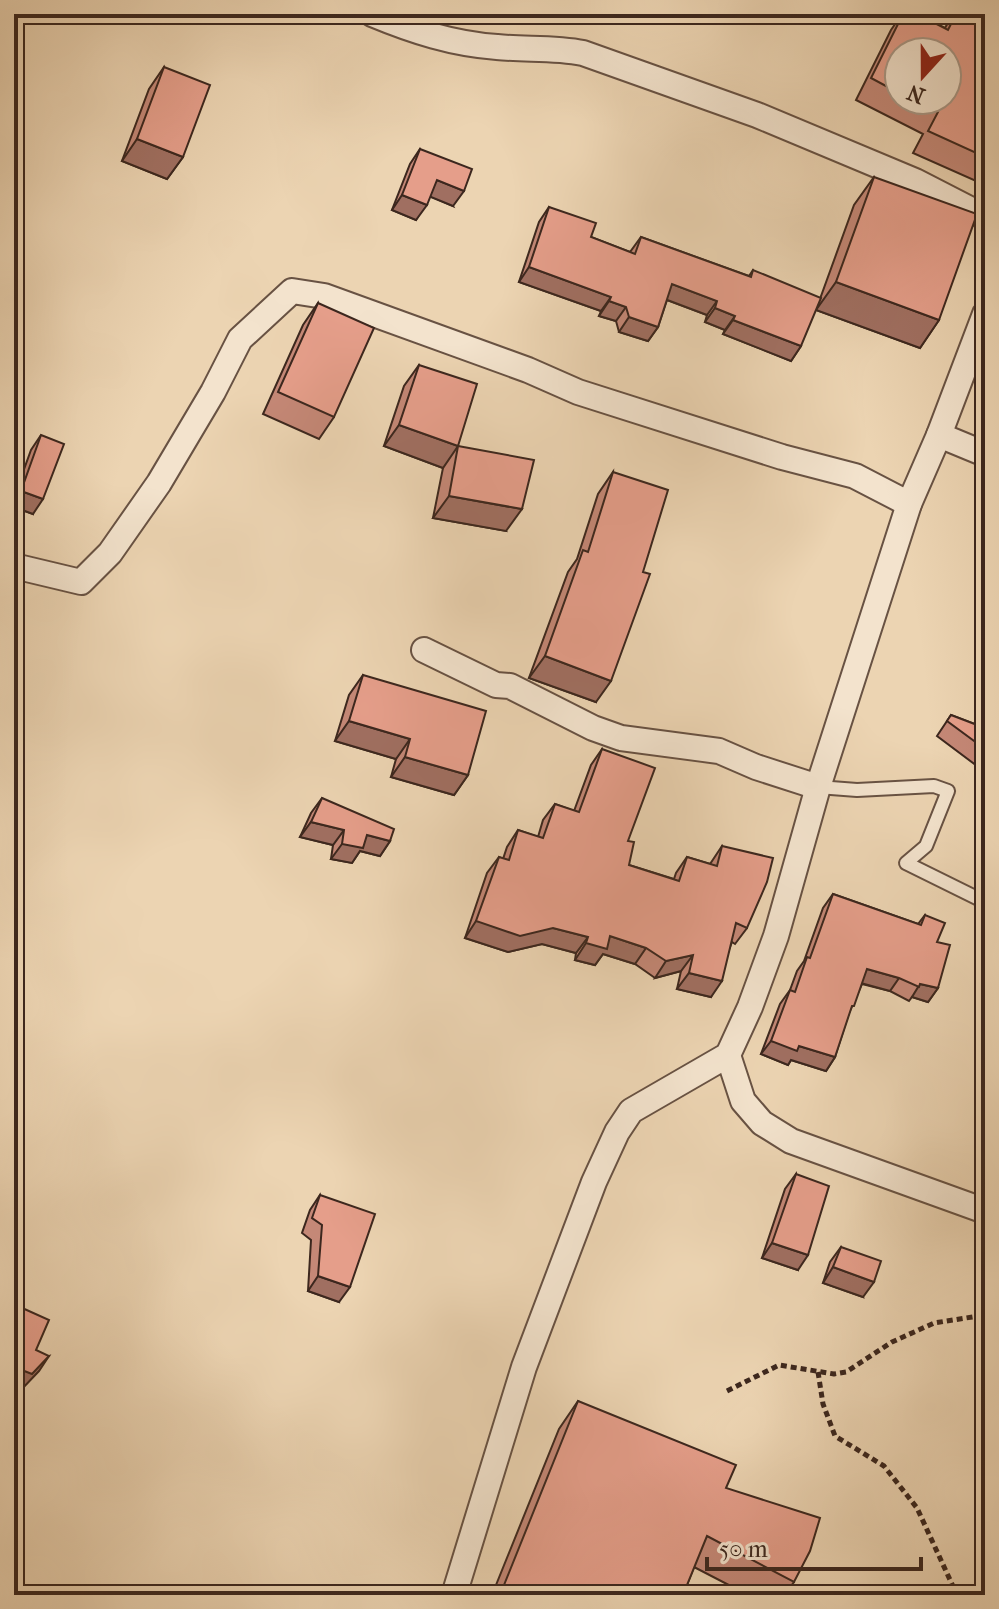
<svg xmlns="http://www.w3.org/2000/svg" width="999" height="1609" font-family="'IM FELL French Canon',serif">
<rect width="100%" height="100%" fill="#ecd4b2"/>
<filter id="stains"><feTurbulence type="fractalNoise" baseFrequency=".0025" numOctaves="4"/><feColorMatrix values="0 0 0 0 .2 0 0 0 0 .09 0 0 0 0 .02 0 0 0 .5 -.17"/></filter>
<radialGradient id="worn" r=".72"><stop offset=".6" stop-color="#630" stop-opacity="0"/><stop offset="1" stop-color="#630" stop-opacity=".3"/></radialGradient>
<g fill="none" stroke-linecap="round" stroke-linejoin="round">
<defs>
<polyline id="lane" points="818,787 857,790 934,786 948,791 926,846 906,863 985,902"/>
<g id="street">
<path d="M372,14c41,17 81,30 125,33 29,3 57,0 86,6l174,62 158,66 70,36"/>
<polyline points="939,435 985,454"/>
<polyline points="14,566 81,582 110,553 159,483 213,392 240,339 292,291 324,296 528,370 578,392 782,457 855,476 909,504"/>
<polyline points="424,650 496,685 510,686 593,728 621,738 719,751 756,767 818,787"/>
<polyline points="728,1055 743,1101 762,1123 791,1141 985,1211"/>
<polyline points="454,1595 524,1367 594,1182 617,1132 631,1111 728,1055 750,1007 776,936 818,787 909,504 939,435 985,314"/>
</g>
</defs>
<use href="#lane" stroke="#685243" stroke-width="16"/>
<use href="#street" stroke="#685243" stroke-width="28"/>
<g stroke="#3c271e" stroke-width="5" stroke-dasharray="6 4" stroke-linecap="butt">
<polyline points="818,1372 823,1404 835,1436 884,1466 917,1508 957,1595"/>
<polyline points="727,1391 779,1365 834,1374 846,1372 892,1342 934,1323 985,1315"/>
</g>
<use href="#lane" stroke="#f3e3cd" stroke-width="12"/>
<use href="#street" stroke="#f3e3cd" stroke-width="24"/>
</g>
<g fill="#c58877" stroke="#3c271e" stroke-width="2" fill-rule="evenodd">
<path d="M902,14h15l28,14 8,-14h32v171l-72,-32 10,-19 -67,-34 35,-70zM899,52l48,48h-48z"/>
<polygon points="164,67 183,157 167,179 122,161 149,89"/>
<polygon points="420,149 453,206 430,196 416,220 392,210 410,164"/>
<polygon points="874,177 939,320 920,348 816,310 854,205"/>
<polygon points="549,207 591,237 630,252 641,237 749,276 753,270 801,346 791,361 723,334 725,330 705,322 707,315 667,300 658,327 648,341 619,332 616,321 599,316 601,311 519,282 539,222"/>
<polygon points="318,303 334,417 319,439 263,414 303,325"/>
<polygon points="419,365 458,446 506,531 433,518 443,468 384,446 404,386"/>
<polygon points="41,435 33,514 14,507 14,497 31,450"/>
<polygon points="613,472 596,702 529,678 568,572 577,559 598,494"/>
<polygon points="363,675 468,775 454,795 391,777 396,759 335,741 349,695"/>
<polygon points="951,715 985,728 985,772 937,736"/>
<polygon points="602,749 628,841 629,865 674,879 676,873 687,857 710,864 722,846 747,928 735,944 732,942 711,997 677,989 681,971 655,978 635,964 603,954 595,965 575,960 576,953 542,944 508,952 465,938 487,873 499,857 503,859 507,847 518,830 538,837 543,820 555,804 574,811 591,765"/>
<polygon points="322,798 390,841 380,856 360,851 352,863 331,859 333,845 300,837 311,813"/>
<polygon points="833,894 918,924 925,915 937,942 938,988 928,1002 912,997 909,1001 890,991 862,984 849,1013 835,1057 826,1071 791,1060 788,1065 761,1054 780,1004 790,990 797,971 804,961 823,908"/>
<polygon points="985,1079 985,1096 980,1094"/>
<polygon points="796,1174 798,1270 762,1258 785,1189"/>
<polygon points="320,1195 339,1302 308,1291 311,1240 302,1233 310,1210"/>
<polygon points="841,1247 863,1297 823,1283 830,1262"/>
<polygon points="578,1401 726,1488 794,1582 784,1595 748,1595 694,1567 683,1595 492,1595 559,1429"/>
</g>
<g fill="#a06f61" stroke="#3c271e" stroke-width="2">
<polygon points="137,139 183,157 167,179 122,161"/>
<polygon points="437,180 464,191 453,206 426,195"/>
<polygon points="402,195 427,205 416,220 392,210"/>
<polygon points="529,267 611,297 601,311 519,282"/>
<polygon points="836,282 939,320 920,348 816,310"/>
<polygon points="672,284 717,301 707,315 662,298"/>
<polygon points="609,301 626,307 616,321 599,316"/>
<polygon points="715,308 735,316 725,330 705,322"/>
<polygon points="629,317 658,327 648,341 619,332"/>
<polygon points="733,320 801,346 791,361 723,334"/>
<polygon points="399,425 458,446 443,468 384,446"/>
<polygon points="21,491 43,499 33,514 14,507 14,501"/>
<polygon points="449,496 522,509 506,531 433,518"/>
<polygon points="545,656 611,681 596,702 529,678"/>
<polygon points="349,721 410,739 396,759 335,741"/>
<polygon points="405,757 468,775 454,795 391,777"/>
<polygon points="311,822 344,830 333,845 300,837"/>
<polygon points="367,835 390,841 380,856 360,851 352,863 331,859 342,844"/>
<polygon points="476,921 553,928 588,937 576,953 542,944 508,952 465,938"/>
<polygon points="610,936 646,948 635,964 603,954 595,965 575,960 586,943"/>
<polygon points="693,955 681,971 655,978 666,961"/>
<polygon points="867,969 899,978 890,991 857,982"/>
<polygon points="689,973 722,981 711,997 677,989"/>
<polygon points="920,984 938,988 928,1002 912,997"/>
<polygon points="771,1041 799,1046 835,1057 826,1071 791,1060 788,1065 761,1054"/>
<polygon points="985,1087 985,1096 980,1094"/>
<polygon points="772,1243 808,1255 798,1270 762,1258"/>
<polygon points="833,1267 874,1282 863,1297 823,1283"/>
<polygon points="318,1276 350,1287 339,1302 308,1291"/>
<polygon points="49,1356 39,1371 21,1390 14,1386 14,1367"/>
</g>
<g fill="#e59e8a" stroke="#3c271e" stroke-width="2">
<polygon points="903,14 917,14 948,30 956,14 985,14 985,157 928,131 938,112 913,100 947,100 947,52 899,52 899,93 871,78"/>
<polygon points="164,67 210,85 183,157 137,139"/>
<polygon points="420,149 472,169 464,191 437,180 427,205 402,195"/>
<polygon points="874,177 977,214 939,320 836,282"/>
<polygon points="549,207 596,223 591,237 635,254 641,237 751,277 753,270 821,298 801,346 733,320 735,316 715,308 717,301 672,284 658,327 629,317 626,307 609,301 611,297 529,267"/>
<polygon points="318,303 374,328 334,417 278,392"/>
<polygon points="419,365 477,384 458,446 399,425"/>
<polygon points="41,435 64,444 43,499 21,491"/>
<polygon points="458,446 534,460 522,509 449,496"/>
<polygon points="613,472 668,490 643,572 650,574 611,681 545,656 583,550 588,552"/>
<polygon points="363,675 486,711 468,775 405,757 410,739 349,721"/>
<polygon points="951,715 985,728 985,749 947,721"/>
<polygon points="602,749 655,768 628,841 634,842 629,865 679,881 687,857 717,866 722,846 773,858 767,882 747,928 736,923 722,981 689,973 693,955 666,961 646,948 610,936 607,949 586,943 588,937 553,928 520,936 476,921 499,857 509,860 518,830 543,838 555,804 579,812"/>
<polygon points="322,798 394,829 390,841 367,835 363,848 342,844 344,830 311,822"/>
<polygon points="833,894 921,925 925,915 945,923 937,942 950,945 938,988 920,984 919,987 899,978 867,969 854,1006 852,1006 835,1057 799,1046 797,1051 771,1041 790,990 795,992 807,957 810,958"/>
<polygon points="796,1174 829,1186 808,1255 772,1243"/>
<polygon points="320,1195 375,1214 350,1287 318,1276 322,1225 312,1218"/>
<polygon points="841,1247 881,1261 874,1282 833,1267"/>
<polygon points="20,1307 49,1320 36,1350 49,1356 32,1374 14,1367 14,1322"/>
<polygon points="578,1401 736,1465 726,1488 820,1518 810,1551 794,1582 707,1536 683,1595 500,1595"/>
</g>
<rect width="999" height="1609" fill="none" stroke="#ecd4b2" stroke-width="48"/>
<rect x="16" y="16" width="967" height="1577" fill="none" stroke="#3c271e" stroke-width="4"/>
<rect x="24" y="24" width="951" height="1561" fill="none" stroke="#3c271e" stroke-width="2"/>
<g transform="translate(923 76) rotate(201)"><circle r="38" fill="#f3e3cd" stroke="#aa9887" stroke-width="2"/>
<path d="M0-6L14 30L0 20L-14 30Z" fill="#8f2418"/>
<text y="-12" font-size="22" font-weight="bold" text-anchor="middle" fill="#3c271e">N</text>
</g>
<path d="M707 1557v12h214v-12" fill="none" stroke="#3c271e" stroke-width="4"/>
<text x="719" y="1557" font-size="24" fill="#3c271e" stroke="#f3e3cd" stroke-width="6" paint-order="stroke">50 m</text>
<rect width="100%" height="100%" filter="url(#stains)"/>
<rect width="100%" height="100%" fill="url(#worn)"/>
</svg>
